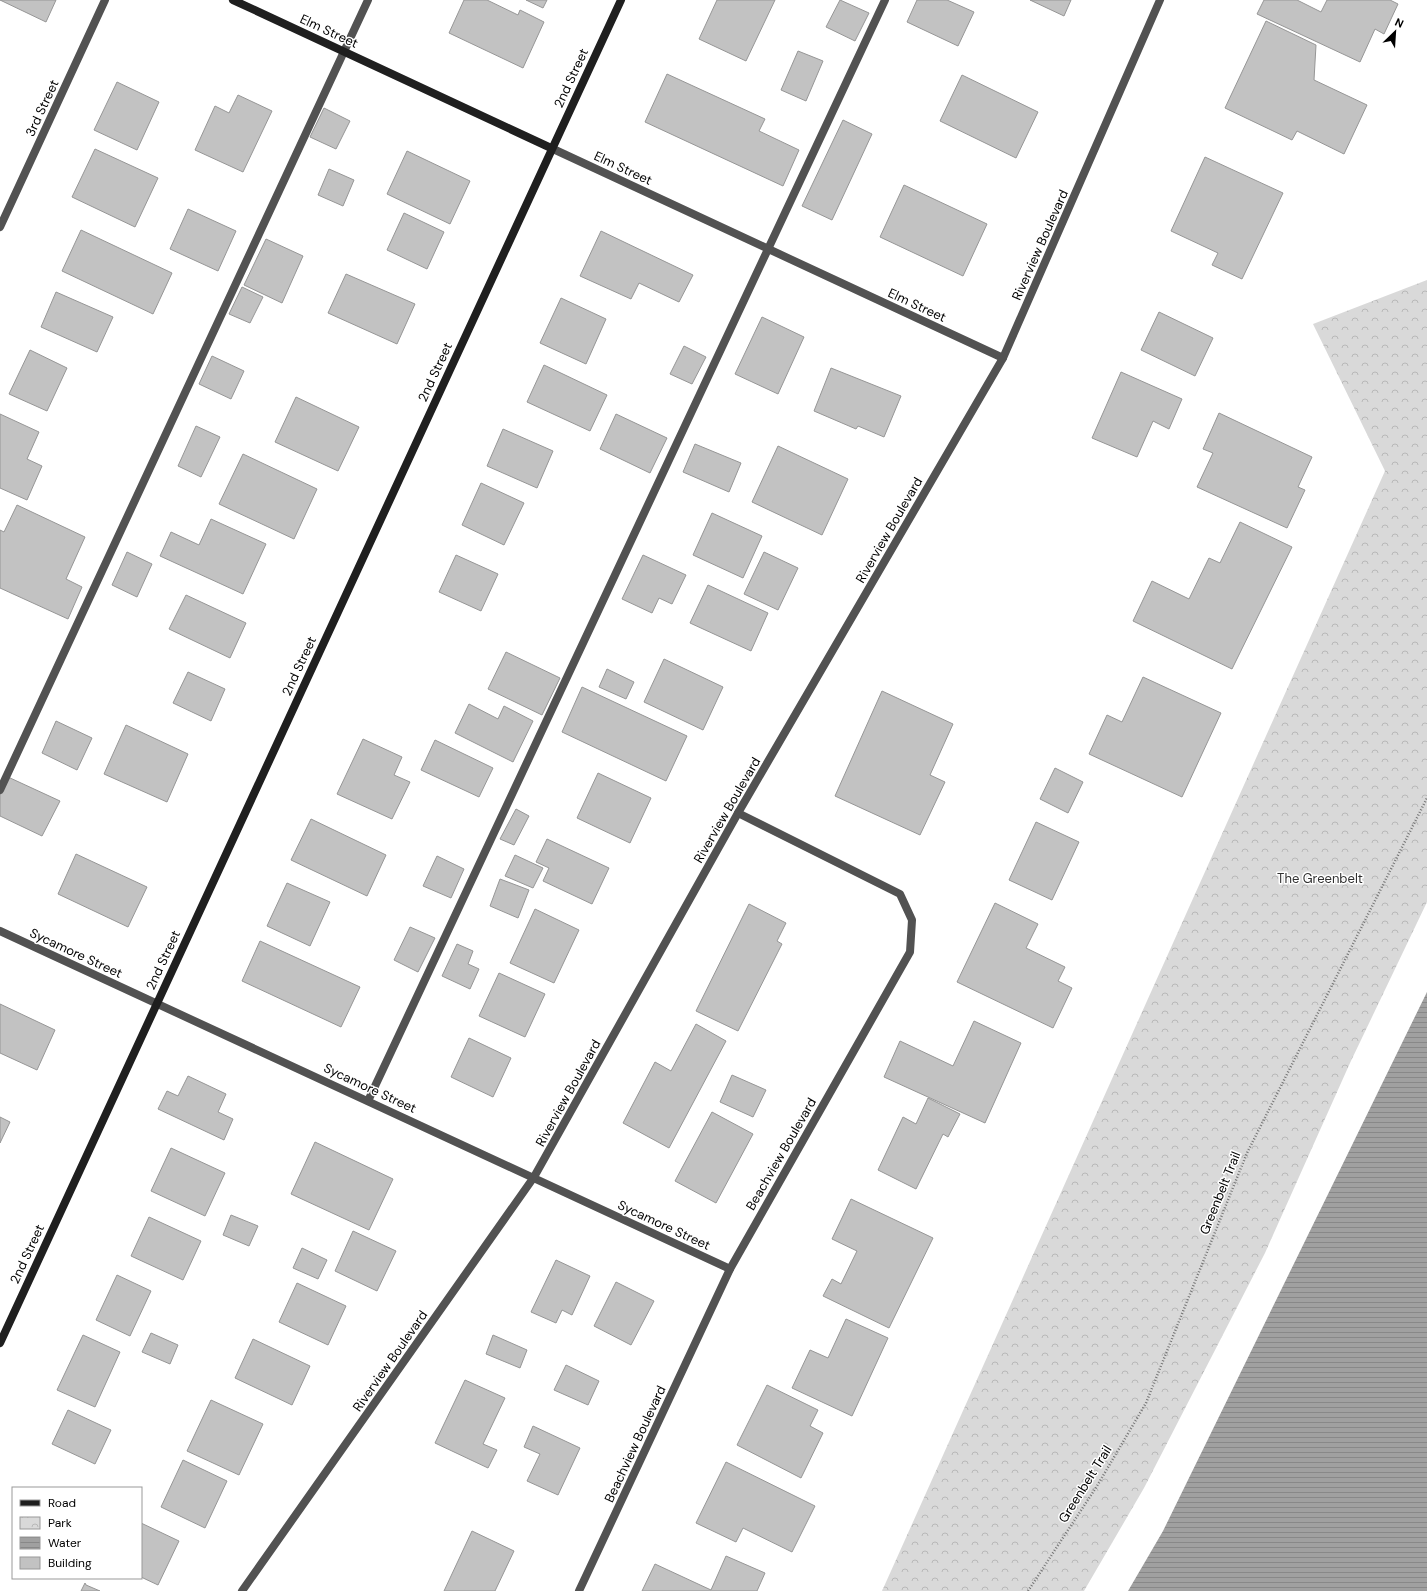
<svg xmlns="http://www.w3.org/2000/svg" width="1427" height="1591" font-family="'DM Sans',sans-serif">
<defs>
<pattern id="park-crowns" width="20" height="18" patternUnits="userSpaceOnUse"><rect width="20" height="18" fill="#d9d9d9"/><path d="M2 6a3 3 0 1 1 6 0M12 15a3 3 0 1 1 6 0" fill="none" stroke="#b8b8b8"/></pattern>
<pattern id="water-rules" width="6" height="5" patternUnits="userSpaceOnUse"><rect width="6" height="5" fill="#a0a0a0"/><path d="M0 2.5h6" fill="none" stroke="#888"/></pattern>
</defs>
<rect width="100%" height="100%" fill="#fff"/>
<polygon fill="url(#park-crowns)" points="1427,280 1427,902 1350,1063 1265,1253 1144,1488 1084,1591 882,1591 1385,471 1313,324"/>
<polygon fill="url(#water-rules)" points="1427,992 1427,1591 1128,1591 1163,1531"/>
<g fill="#c2c2c2" stroke="#969696">
<polygon points="0,0 56,0 46,22"/>
<polygon points="464,0 487,0 518,15 520,10 544,22 523,68 449,33"/>
<polygon points="526,0 547,0 543,8"/>
<polygon points="717,0 775,0 746,61 699,39"/>
<polygon points="840,0 869,13 855,41 826,27"/>
<polygon points="917,0 947,0 974,12 958,46 907,22"/>
<polygon points="1030,0 1071,0 1064,16"/>
<polygon points="1264,0 1297,0 1321,12 1327,0 1390,0 1398,4 1384,34 1375,29 1360,62 1257,14"/>
<polygon points="1266,21 1316,45 1314,80 1367,105 1344,154 1297,131 1292,140 1225,108"/>
<polygon points="798,51 823,61 806,101 781,90"/>
<polygon points="667,74 765,119 759,131 799,150 783,186 645,122"/>
<polygon points="962,75 1038,112 1016,158 940,121"/>
<polygon points="117,82 159,102 137,150 94,130"/>
<polygon points="238,95 272,111 243,172 195,150 215,106 229,113"/>
<polygon points="324,108 350,121 336,149 310,137"/>
<polygon points="843,120 872,134 832,220 802,206"/>
<polygon points="95,149 158,178 135,227 72,197"/>
<polygon points="407,151 470,181 450,224 387,194"/>
<polygon points="1205,157 1283,193 1242,279 1212,265 1218,253 1171,231"/>
<polygon points="329,169 354,180 343,206 318,195"/>
<polygon points="904,185 987,224 963,276 880,237"/>
<polygon points="188,209 236,231 218,271 170,249"/>
<polygon points="404,213 444,232 427,269 387,250"/>
<polygon points="81,230 172,273 153,314 62,271"/>
<polygon points="601,231 693,275 679,302 639,283 631,299 580,276"/>
<polygon points="266,239 303,256 282,303 244,285"/>
<polygon points="346,274 415,304 397,344 328,313"/>
<polygon points="242,287 263,297 250,323 229,314"/>
<polygon points="56,292 113,317 97,352 41,327"/>
<polygon points="561,298 606,319 586,364 540,343"/>
<polygon points="1159,312 1213,338 1195,376 1141,350"/>
<polygon points="762,317 804,337 778,394 735,374"/>
<polygon points="684,346 706,357 692,384 670,374"/>
<polygon points="30,350 67,368 47,411 9,394"/>
<polygon points="212,356 244,371 231,399 199,384"/>
<polygon points="544,365 607,395 590,431 527,402"/>
<polygon points="831,368 901,396 884,437 858,426 856,429 814,411"/>
<polygon points="1121,372 1182,399 1169,429 1153,421 1137,457 1092,438"/>
<polygon points="296,397 359,427 338,471 275,442"/>
<polygon points="1219,413 1312,457 1298,487 1305,490 1287,528 1197,487 1213,453 1203,449"/>
<polygon points="0,414 39,432 27,459 42,466 27,500 0,488"/>
<polygon points="616,414 667,438 650,473 600,449"/>
<polygon points="196,426 220,437 201,477 178,466"/>
<polygon points="503,429 553,451 537,488 487,466"/>
<polygon points="695,444 741,463 729,492 683,472"/>
<polygon points="778,446 848,479 822,535 752,502"/>
<polygon points="243,454 317,489 294,539 219,504"/>
<polygon points="481,483 524,503 504,545 462,525"/>
<polygon points="17,505 85,537 66,579 82,587 68,619 0,588 0,530 4,532"/>
<polygon points="712,513 762,536 743,578 693,555"/>
<polygon points="211,519 266,544 243,594 160,556 171,532 199,545"/>
<polygon points="1240,522 1292,547 1232,669 1133,621 1152,581 1189,599 1209,558 1220,563"/>
<polygon points="127,552 152,564 137,597 112,585"/>
<polygon points="764,552 798,568 778,610 744,594"/>
<polygon points="456,555 498,574 481,611 439,592"/>
<polygon points="643,555 686,575 672,604 659,598 652,613 622,599"/>
<polygon points="708,585 768,613 751,651 690,623"/>
<polygon points="186,595 246,623 230,658 169,629"/>
<polygon points="506,652 560,678 542,715 488,689"/>
<polygon points="664,659 723,687 703,730 644,702"/>
<polygon points="607,669 634,682 626,699 599,687"/>
<polygon points="188,672 225,689 211,721 173,703"/>
<polygon points="1143,677 1221,713 1182,797 1089,754 1107,715 1122,722"/>
<polygon points="582,687 687,736 666,781 562,732"/>
<polygon points="882,691 953,724 930,775 945,782 920,835 835,796"/>
<polygon points="469,704 498,719 504,706 533,721 513,762 455,733"/>
<polygon points="56,721 92,738 77,770 42,753"/>
<polygon points="126,725 188,754 167,802 104,774"/>
<polygon points="363,739 402,757 394,775 410,782 392,819 337,794"/>
<polygon points="435,740 493,768 479,797 421,770"/>
<polygon points="1055,768 1083,782 1068,813 1040,799"/>
<polygon points="598,773 651,798 630,843 577,818"/>
<polygon points="8,777 60,801 42,836 0,816 0,794"/>
<polygon points="516,809 529,816 514,845 500,839"/>
<polygon points="311,819 386,855 367,896 291,860"/>
<polygon points="1036,822 1079,842 1052,900 1009,880"/>
<polygon points="547,839 609,868 592,904 543,881 549,868 536,862"/>
<polygon points="76,854 147,887 128,927 58,894"/>
<polygon points="515,855 543,868 533,888 505,876"/>
<polygon points="437,856 464,869 451,898 423,886"/>
<polygon points="500,879 529,890 518,918 490,906"/>
<polygon points="287,883 330,902 310,946 267,926"/>
<polygon points="995,903 1038,924 1026,948 1065,967 1058,981 1072,988 1053,1028 957,982"/>
<polygon points="749,904 786,923 777,941 782,944 738,1031 696,1011"/>
<polygon points="535,909 579,930 554,983 510,963"/>
<polygon points="410,927 435,938 418,972 394,960"/>
<polygon points="260,941 360,987 341,1027 242,981"/>
<polygon points="457,944 473,951 468,964 479,969 470,989 442,976"/>
<polygon points="499,973 545,994 525,1037 479,1016"/>
<polygon points="0,1004 55,1030 37,1070 0,1053"/>
<polygon points="974,1021 1021,1043 985,1123 884,1077 900,1041 953,1066"/>
<polygon points="696,1024 726,1041 669,1148 623,1123 655,1062 671,1071"/>
<polygon points="469,1038 511,1058 493,1097 451,1077"/>
<polygon points="732,1075 766,1090 753,1117 720,1102"/>
<polygon points="188,1076 226,1094 218,1112 233,1119 224,1140 158,1109 167,1091 178,1096"/>
<polygon points="928,1098 960,1114 948,1137 943,1134 916,1189 878,1170 903,1117 916,1124"/>
<polygon points="712,1112 753,1134 716,1203 675,1181"/>
<polygon points="0,1117 10,1122 0,1143"/>
<polygon points="315,1142 393,1179 369,1230 291,1194"/>
<polygon points="171,1148 225,1173 205,1216 151,1191"/>
<polygon points="851,1199 933,1238 889,1328 823,1296 832,1279 841,1284 857,1251 832,1239"/>
<polygon points="231,1215 258,1226 249,1246 223,1235"/>
<polygon points="149,1217 201,1241 183,1280 131,1256"/>
<polygon points="353,1231 396,1251 377,1291 335,1271"/>
<polygon points="302,1248 327,1260 318,1279 293,1268"/>
<polygon points="556,1260 590,1276 572,1315 562,1310 556,1323 531,1312"/>
<polygon points="117,1275 151,1291 130,1336 96,1320"/>
<polygon points="616,1282 654,1301 631,1345 594,1326"/>
<polygon points="297,1283 346,1306 328,1345 279,1322"/>
<polygon points="846,1319 888,1338 852,1416 792,1388 810,1350 828,1358"/>
<polygon points="151,1333 178,1345 170,1364 142,1352"/>
<polygon points="83,1335 120,1352 95,1407 57,1390"/>
<polygon points="493,1335 527,1350 520,1368 486,1354"/>
<polygon points="253,1339 310,1366 292,1405 235,1378"/>
<polygon points="566,1365 599,1381 588,1405 554,1390"/>
<polygon points="465,1380 505,1398 483,1444 497,1450 488,1468 435,1443"/>
<polygon points="767,1385 818,1410 810,1426 823,1433 801,1478 737,1445"/>
<polygon points="211,1400 263,1424 239,1475 187,1451"/>
<polygon points="68,1410 111,1430 95,1464 52,1444"/>
<polygon points="533,1426 580,1448 558,1495 527,1481 540,1454 524,1447"/>
<polygon points="183,1460 227,1481 205,1528 161,1507"/>
<polygon points="726,1462 815,1506 792,1552 743,1528 736,1542 696,1523"/>
<polygon points="141,1523 179,1541 158,1585 141,1577"/>
<polygon points="472,1531 514,1551 495,1591 444,1591"/>
<polygon points="726,1556 765,1573 757,1591 642,1591 655,1564 711,1590"/>
<polygon points="85,1583 86,1585 100,1591 81,1591"/>
</g>
<g fill="none" stroke-linecap="round" stroke-linejoin="round">
<polyline stroke="#747474" stroke-width="2.5" stroke-dasharray="1 2" stroke-linecap="butt" points="1028,1591 1097,1486 1146,1403 1247,1153 1427,798"/>
<g stroke="#525252" stroke-width="8">
<polyline points="0,790 368,0"/>
<polyline points="368,1101 885,0"/>
</g>
<g stroke="#525252" stroke-width="8">
<polyline points="551,148 1003,358"/>
<polyline points="0,227 105,0"/>
<polyline points="0,931 730,1269"/>
<polyline points="242,1591 534,1177 738,813 1003,358 1160,0"/>
<polyline points="579,1591 730,1269 910,952 912,920 900,894 738,813"/>
</g>
<g stroke="#1f1f1f" stroke-width="8">
<polyline points="233,0 551,148"/>
<polyline points="0,1343 621,0"/>
</g>
</g>
<g text-anchor="middle" dominant-baseline="central" stroke-width="3" stroke-linejoin="round" paint-order="stroke">
<g font-size="13" fill="#000" stroke="#fff">
<text transform="translate(329 31) rotate(25)">Elm Street</text>
<text transform="translate(571 78) rotate(-65)">2nd Street</text>
<text transform="translate(42 108) rotate(-65)">3rd Street</text>
<text transform="translate(623 168) rotate(25)">Elm Street</text>
<text transform="translate(1040 245) rotate(-66)">Riverview Boulevard</text>
<text transform="translate(917 305) rotate(25)">Elm Street</text>
<text transform="translate(435 372) rotate(-65)">2nd Street</text>
<text transform="translate(889 530) rotate(-60)">Riverview Boulevard</text>
<text transform="translate(299 666) rotate(-65)">2nd Street</text>
<text transform="translate(727 810) rotate(-60)">Riverview Boulevard</text>
<text transform="translate(76 953) rotate(25)">Sycamore Street</text>
<text transform="translate(163 960) rotate(-65)">2nd Street</text>
<text transform="translate(370 1088) rotate(25)">Sycamore Street</text>
<text transform="translate(568 1093) rotate(-61)">Riverview Boulevard</text>
<text transform="translate(781 1154) rotate(-60)">Beachview Boulevard</text>
<text transform="translate(1220 1193) rotate(-68)">Greenbelt Trail</text>
<text transform="translate(664 1225) rotate(25)">Sycamore Street</text>
<text transform="translate(27 1254) rotate(-65)">2nd Street</text>
<text transform="translate(390 1361) rotate(-55)">Riverview Boulevard</text>
<text transform="translate(635 1444) rotate(-65)">Beachview Boulevard</text>
<text transform="translate(1085 1484) rotate(-58)">Greenbelt Trail</text>
</g>
<g font-size="13" fill="#303030" stroke="#fff">
<text x="1320" y="878">The Greenbelt</text>
</g>
</g>
<rect x="12" y="1487" width="130" height="92" fill="#ffffff" stroke="#999999"/>
<rect x="20" y="1500" width="20" height="6" fill="#1f1f1f" stroke="#999999"/>
<text x="48" y="1507" font-size="12" fill="#000000">Road</text>
<rect x="20" y="1517" width="20" height="12" fill="url(#park-crowns)" stroke="#999999"/>
<text x="48" y="1527" font-size="12" fill="#000000">Park</text>
<rect x="20" y="1537" width="20" height="12" fill="url(#water-rules)" stroke="#999999"/>
<text x="48" y="1547" font-size="12" fill="#000000">Water</text>
<rect x="20" y="1557" width="20" height="12" fill="#c2c2c2" stroke="#999999"/>
<text x="48" y="1567" font-size="12" fill="#000000">Building</text>
<g transform="translate(1395 32) rotate(25)" stroke="#ffffff" stroke-width="3" paint-order="stroke">
<path d="M0-3L7 15L0 10L-7 15Z" fill="#000000"/>
<text y="-6" font-size="11" font-weight="bold" text-anchor="middle" fill="#000000">N</text>
</g>
</svg>
